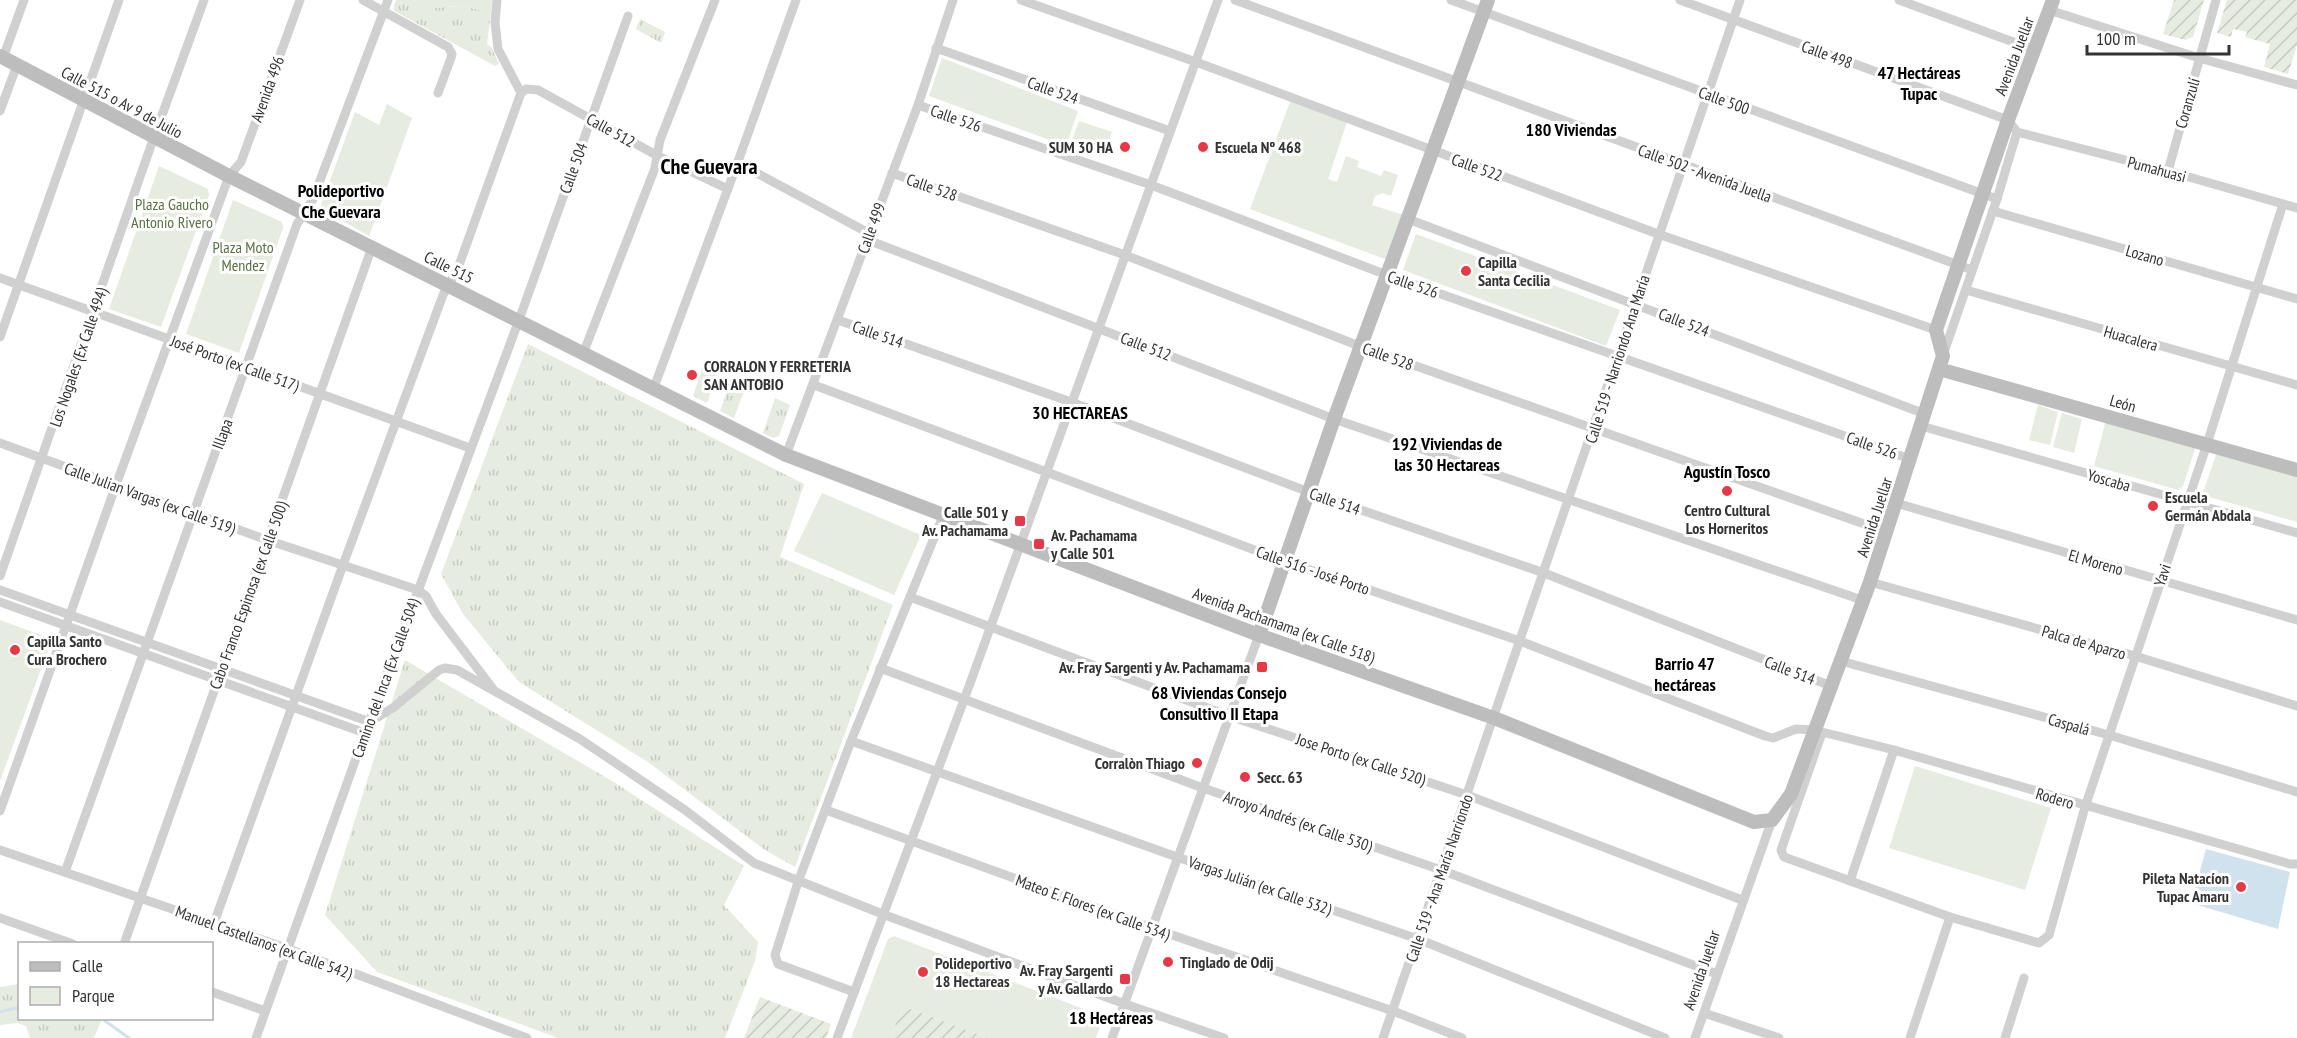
<svg xmlns="http://www.w3.org/2000/svg" width="2297" height="1038" font-family="'PT Sans Narrow',sans-serif">
<defs>
<pattern id="grass-tufts" width="24" height="20" patternUnits="userSpaceOnUse" patternTransform="scale(1.5)"><rect width="24" height="20" fill="#e6ecdf"/><path d="M3 7l-1-3M5 7V3M7 7l1-3M15 17l-1-3M17 17v-4M19 17l1-3" fill="none" stroke="#c6cbc0"/></pattern>
<pattern id="garden-furrows" width="10" height="10" patternUnits="userSpaceOnUse" patternTransform="scale(1.5)"><rect width="10" height="10" fill="#e6ecdf"/><path d="M-1 1l2-2M0 10L10 0M9 11l2-2" fill="none" stroke="#c6cbc0"/></pattern>
</defs>
<rect width="100%" height="100%" fill="#fff"/>
<g fill="url(#grass-tufts)">
<polygon points="396,0 422,0 422,3 429,8 462,6 491,12 487,44 491,47 499,63 495,66 396,12 393,9"/>
<polygon points="640,19 665,32 661,43 636,29"/>
<polygon points="528,344 804,484 780,557 893,605 795,867 765,850 648,762 519,682 463,614 441,574"/>
<polygon points="705,361 719,368 707,403 693,396"/>
<polygon points="733,376 747,383 734,418 720,411"/>
<polygon points="775,398 790,405 779,436 773,438 763,433"/>
<polygon points="405,660 612,781 744,866 724,905 758,942 755,961 725,1038 558,1038 377,972 325,915"/>
<polygon points="19,984 20,1018 102,1019 94,1038 30,1038 26,1026 17,1023 0,1025 0,987"/>
</g>
<g fill="#e6ecdf">
<polygon points="422,0 492,0 492,1 491,12 462,6 429,8 422,3"/>
<polygon points="942,58 1078,111 1066,146 929,96"/>
<polygon points="1290,102 1347,122 1328,179 1337,182 1346,156 1359,161 1357,167 1381,176 1384,170 1398,175 1391,196 1383,193 1375,196 1372,205 1404,215 1390,252 1385,259 1250,209"/>
<polygon points="387,104 412,118 369,236 320,208 355,112 379,125"/>
<polygon points="1079,121 1112,132 1104,155 1071,143"/>
<polygon points="159,166 208,189 209,195 161,327 109,309"/>
<polygon points="233,200 282,222 283,228 239,353 186,334"/>
<polygon points="1416,234 1620,310 1606,346 1403,270"/>
<polygon points="2038,405 2058,412 2050,445 2029,440"/>
<polygon points="2062,413 2082,419 2074,453 2053,447"/>
<polygon points="2106,420 2193,444 2195,449 2183,486 2178,490 2094,466"/>
<polygon points="2217,452 2297,475 2297,522 2202,495"/>
<polygon points="822,493 921,535 894,595 794,551"/>
<polygon points="0,620 52,639 0,781"/>
<polygon points="1915,766 2051,808 2025,890 1889,848"/>
<polygon points="894,936 1099,1015 1101,1024 1096,1038 988,1038 903,1006 890,1038 851,1038 888,939"/>
</g>
<g fill="url(#garden-furrows)">
<polygon points="2174,0 2204,0 2193,37 2185,40 2163,34"/>
<polygon points="2227,0 2297,0 2297,45 2288,74 2264,67 2270,44 2245,37 2247,32 2233,29 2231,37 2217,33"/>
<polygon points="760,997 831,1024 826,1038 744,1038"/>
<polygon points="903,1006 988,1038 890,1038"/>
</g>
<polygon fill="#cfe2ee" points="2206,849 2290,872 2278,929 2191,903"/>
<g fill="none" stroke-linecap="round" stroke-linejoin="round">
<g stroke="#cfe2ee" stroke-width="3">
<polyline points="0,1012 20,1007"/>
<polyline points="101,1018 129,1038"/>
</g>
<g stroke="#d0d0d0" stroke-width="9">
<polyline points="363,0 448,47 452,54 451,58 438,93"/>
<polyline points="497,0 495,22 498,49 521,93"/>
<polyline points="1021,0 1196,62 1658,234 1936,330"/>
<polyline points="1235,0 1972,270"/>
<polyline points="1451,0 1997,199"/>
<polyline points="1680,0 2008,120 2017,132"/>
<polyline points="1899,0 2035,50"/>
<polyline points="2049,10 2199,58 2297,85"/>
<polyline points="936,48 1170,131"/>
<polyline points="3,58 24,0"/>
<polyline points="918,105 1151,185 1387,275 1910,459"/>
<polyline points="0,111 17,65"/>
<polyline points="2017,132 2168,171 2297,208"/>
<polyline points="736,167 751,170 863,230 867,238 873,242 1334,419 1862,600"/>
<polyline points="2168,171 2216,0"/>
<polyline points="892,173 1125,255 1362,347 1887,532"/>
<polyline points="1993,211 2297,299"/>
<polyline points="1408,219 1925,414"/>
<polyline points="0,278 470,448"/>
<polyline points="1966,290 2297,385"/>
<polyline points="838,320 1071,402 1309,492 1544,573 1831,686"/>
<polyline points="0,337 119,0"/>
<polyline points="583,354 655,168 660,140 715,0"/>
<polyline points="1943,355 1997,199 2017,132"/>
<polyline points="814,385 1284,561 1520,641 1765,736 1773,738 1796,729 1814,730 1894,750 2290,864 2297,864"/>
<polyline points="653,390 736,167 796,0"/>
<polyline points="1921,426 2297,533"/>
<polyline points="0,443 267,540 418,590 426,596 436,614 493,689"/>
<polyline points="786,455 918,105 953,0"/>
<polyline points="1896,503 2297,620"/>
<polyline points="0,576 154,137 204,0"/>
<polyline points="1870,582 2135,656 2297,706"/>
<polyline points="0,590 370,722 394,707 439,670 445,668 457,670 580,739 685,810 754,863 885,915 1125,1004 1224,1038"/>
<polyline points="910,597 1229,716 1467,795 1742,900"/>
<polyline points="0,602 365,733"/>
<polyline points="1841,661 2109,735 2297,792"/>
<polyline points="880,668 1203,788 1441,870 1717,974"/>
<polyline points="1822,733 1781,850 1784,857 1950,917 2039,943 2049,935 2085,807 2207,444 2283,204"/>
<polyline points="851,741 1177,857 1418,939 1665,1038"/>
<polyline points="826,810 1152,928 1393,1011 1462,1038"/>
<polyline points="0,811 116,485 229,176 241,162 300,0"/>
<polyline points="0,850 289,949 527,1038"/>
<polyline points="65,872 297,224 313,199 388,0"/>
<polyline points="1850,881 1894,750"/>
<polyline points="0,918 73,944"/>
<polyline points="214,923 343,565 443,295 458,268 521,93 526,89 538,90 658,156 728,189"/>
<polyline points="124,944 372,247"/>
<polyline points="212,992 265,1011"/>
<polyline points="854,992 778,964 775,955 798,882 851,741 943,516"/>
<polyline points="1704,1013 1779,1038"/>
<polyline points="256,1038 365,733 519,320 628,16"/>
<polyline points="837,1038 964,700 1218,0"/>
<polyline points="1112,1038 1259,635"/>
<polyline points="1383,1038 1740,0"/>
<polyline points="1695,1038 1772,820"/>
<polyline points="1910,1038 1950,917"/>
<polyline points="2005,1038 2024,978"/>
</g>
<g stroke="#bdbdbd" stroke-width="14">
<polyline points="0,56 229,176 786,455 1259,635 1494,718 1754,822 1772,820 1791,794 1870,582 1943,356 1936,330 2008,120 2053,0"/>
<polyline points="1939,369 2297,470"/>
<polyline points="1259,635 1334,419 1488,0"/>
</g>
</g>
<g fill="#e63946" stroke="#fff" stroke-width="2">
<circle cx="1125" cy="147" r="6"/>
<circle cx="1203" cy="147" r="6"/>
<circle cx="1466" cy="271" r="6"/>
<circle cx="692" cy="375" r="6"/>
<circle cx="1727" cy="491" r="6"/>
<circle cx="2153" cy="506" r="6"/>
<rect x="1014" y="515" width="12" height="12" rx="3"/>
<rect x="1033" y="538" width="12" height="12" rx="3"/>
<circle cx="15" cy="650" r="6"/>
<rect x="1256" y="661" width="12" height="12" rx="3"/>
<circle cx="1197" cy="763" r="6"/>
<circle cx="1245" cy="777" r="6"/>
<circle cx="2241" cy="887" r="6"/>
<circle cx="1168" cy="962" r="6"/>
<circle cx="923" cy="972" r="6"/>
<rect x="1119" y="973" width="12" height="12" rx="3"/>
</g>
<g text-anchor="middle" dominant-baseline="central" stroke-width="6" stroke-linejoin="round" paint-order="stroke">
<g font-size="16" fill="#333" stroke="#fff">
<text transform="translate(1827 54) rotate(20)">Calle 498</text>
<text transform="translate(2014 56) rotate(-69)">Avenida Juellar</text>
<text transform="translate(267 89) rotate(-70)">Avenida 496</text>
<text transform="translate(1053 90) rotate(19)">Calle 524</text>
<text transform="translate(1724 100) rotate(20)">Calle 500</text>
<text transform="translate(122 102) rotate(28)">Calle 515 o Av 9 de Julio</text>
<text transform="translate(2187 103) rotate(-74)">Coranzulí</text>
<text transform="translate(956 118) rotate(19)">Calle 526</text>
<text transform="translate(611 130) rotate(29)">Calle 512</text>
<text transform="translate(1477 167) rotate(20)">Calle 522</text>
<text transform="translate(573 168) rotate(-70)">Calle 504</text>
<text transform="translate(2157 169) rotate(15)">Pumahuasi</text>
<text transform="translate(1705 173) rotate(20)">Calle 502 - Avenida Juella</text>
<text transform="translate(932 187) rotate(19)">Calle 528</text>
<text transform="translate(871 228) rotate(-70)">Calle 499</text>
<text transform="translate(2145 255) rotate(16)">Lozano</text>
<text transform="translate(449 267) rotate(26)">Calle 515</text>
<text transform="translate(1413 284) rotate(19)">Calle 526</text>
<text transform="translate(1684 322) rotate(21)">Calle 524</text>
<text transform="translate(878 334) rotate(19)">Calle 514</text>
<text transform="translate(2131 338) rotate(16)">Huacalera</text>
<text transform="translate(1146 346) rotate(21)">Calle 512</text>
<text transform="translate(1388 356) rotate(20)">Calle 528</text>
<text transform="translate(78 357) rotate(-71)">Los Nogales (Ex Calle 494)</text>
<text transform="translate(1617 359) rotate(-72)">Calle 519 - Narriondo Ana María</text>
<text transform="translate(235 363) rotate(20)">José Porto (ex Calle 517)</text>
<text transform="translate(2123 403) rotate(16)">León</text>
<text transform="translate(222 434) rotate(-70)">Illapa</text>
<text transform="translate(1872 445) rotate(19)">Calle 526</text>
<text transform="translate(2109 480) rotate(16)">Yoscaba</text>
<text transform="translate(150 498) rotate(20)">Calle Julian Vargas (ex Calle 519)</text>
<text transform="translate(1335 501) rotate(19)">Calle 514</text>
<text transform="translate(1874 517) rotate(-72)">Avenida Juellar</text>
<text transform="translate(2096 562) rotate(16)">El Moreno</text>
<text transform="translate(1313 570) rotate(19)">Calle 516 - José Porto</text>
<text transform="translate(2162 575) rotate(-72)">Yavi</text>
<text transform="translate(248 595) rotate(-70)">Cabo Franco Espinosa (ex Calle 500)</text>
<text transform="translate(1284 625) rotate(20)">Avenida Pachamama (ex Calle 518)</text>
<text transform="translate(2084 642) rotate(16)">Palca de Aparzo</text>
<text transform="translate(1790 670) rotate(21)">Calle 514</text>
<text transform="translate(385 678) rotate(-70)">Camino del Inca (Ex Calle 504)</text>
<text transform="translate(2069 724) rotate(16)">Caspalá</text>
<text transform="translate(1361 759) rotate(18)">Jose Porto (ex Calle 520)</text>
<text transform="translate(2055 798) rotate(16)">Rodero</text>
<text transform="translate(1298 821) rotate(19)">Arroyo Andrés (ex Calle 530)</text>
<text transform="translate(1439 878) rotate(-71)">Calle 519 - Ana María Narriondo</text>
<text transform="translate(1260 885) rotate(19)">Vargas Julián (ex Calle 532)</text>
<text transform="translate(1093 907) rotate(20)">Mateo E. Flores (ex Calle 534)</text>
<text transform="translate(264 942) rotate(20)">Manuel Castellanos (ex Calle 542)</text>
<text transform="translate(1701 970) rotate(-71)">Avenida Juellar</text>
</g>
<g font-size="16" font-weight="bold" fill="#333" stroke="#fff" text-anchor="start">
<text x="1113" y="147" text-anchor="end">SUM 30 HA</text>
<text x="1215" y="147">Escuela Nº 468</text>
<text x="1478" y="262">Capilla<tspan x="1478" dy="18">Santa Cecilia</tspan></text>
<text x="704" y="366">CORRALON Y FERRETERIA<tspan x="704" dy="18">SAN ANTOBIO</tspan></text>
<text x="2165" y="497">Escuela<tspan x="2165" dy="18">Germán Abdala</tspan></text>
<text x="1727" y="510" text-anchor="middle">Centro Cultural<tspan x="1727" dy="18">Los Horneritos</tspan></text>
<text x="1008" y="512" text-anchor="end">Calle 501 y<tspan x="1008" dy="18">Av. Pachamama</tspan></text>
<text x="1051" y="535">Av. Pachamama<tspan x="1051" dy="18">y Calle 501</tspan></text>
<text x="27" y="641">Capilla Santo<tspan x="27" dy="18">Cura Brochero</tspan></text>
<text x="1250" y="667" text-anchor="end">Av. Fray Sargenti y Av. Pachamama</text>
<text x="1185" y="763" text-anchor="end">Corralòn Thiago</text>
<text x="1257" y="777">Secc. 63</text>
<text x="2229" y="878" text-anchor="end">Pileta Natacíon<tspan x="2229" dy="18">Tupac Amaru</tspan></text>
<text x="1180" y="962">Tinglado de Odij</text>
<text x="935" y="963">Polideportivo<tspan x="935" dy="18">18 Hectareas</tspan></text>
<text x="1113" y="970" text-anchor="end">Av. Fray Sargenti<tspan x="1113" dy="18">y Av. Gallardo</tspan></text>
</g>
<g font-size="16" fill="#56703f" stroke="#fff">
<text x="172" y="204">Plaza Gaucho<tspan x="172" dy="18">Antonio Rivero</tspan></text>
<text x="243" y="247">Plaza Moto<tspan x="243" dy="18">Mendez</tspan></text>
</g>
<g font-size="18" font-weight="bold" fill="#000" stroke="#fff">
<text x="1919" y="72">47 Hectáreas<tspan x="1919" dy="21">Tupac</tspan></text>
<text x="1571" y="129">180 Viviendas</text>
<text x="341" y="190">Polideportivo<tspan x="341" dy="21">Che Guevara</tspan></text>
<text x="1080" y="412">30 HECTAREAS</text>
<text x="1447" y="443">192 Viviendas de<tspan x="1447" dy="21">las 30 Hectareas</tspan></text>
<text x="1727" y="471">Agustín Tosco</text>
<text x="1685" y="663">Barrio 47<tspan x="1685" dy="21">hectáreas</tspan></text>
<text x="1219" y="692">68 Viviendas Consejo<tspan x="1219" dy="21">Consultivo II Etapa</tspan></text>
<text x="1111" y="1017">18 Hectáreas</text>
</g>
<g font-size="22" font-weight="bold" fill="#000" stroke="#fff">
<text x="709" y="166">Che Guevara</text>
</g>
</g>
<rect x="18" y="942" width="195" height="78" fill="#ffffff" stroke="#adadad" stroke-width="1.5"/>
<rect x="30" y="962" width="30" height="9" fill="#bdbdbd" stroke="#adadad" stroke-width="1.5"/>
<text x="72" y="972" font-size="18" fill="#333333">Calle</text>
<rect x="30" y="987" width="30" height="18" fill="#e6ecdf" stroke="#adadad" stroke-width="1.5"/>
<text x="72" y="1002" font-size="18" fill="#333333">Parque</text>
<path d="M2087 45v9h142v-9" fill="none" stroke="#333333" stroke-width="3"/>
<text x="2096" y="45" font-size="18" fill="#333333" stroke="#ffffff" stroke-width="4.5" paint-order="stroke">100 m</text>
</svg>
